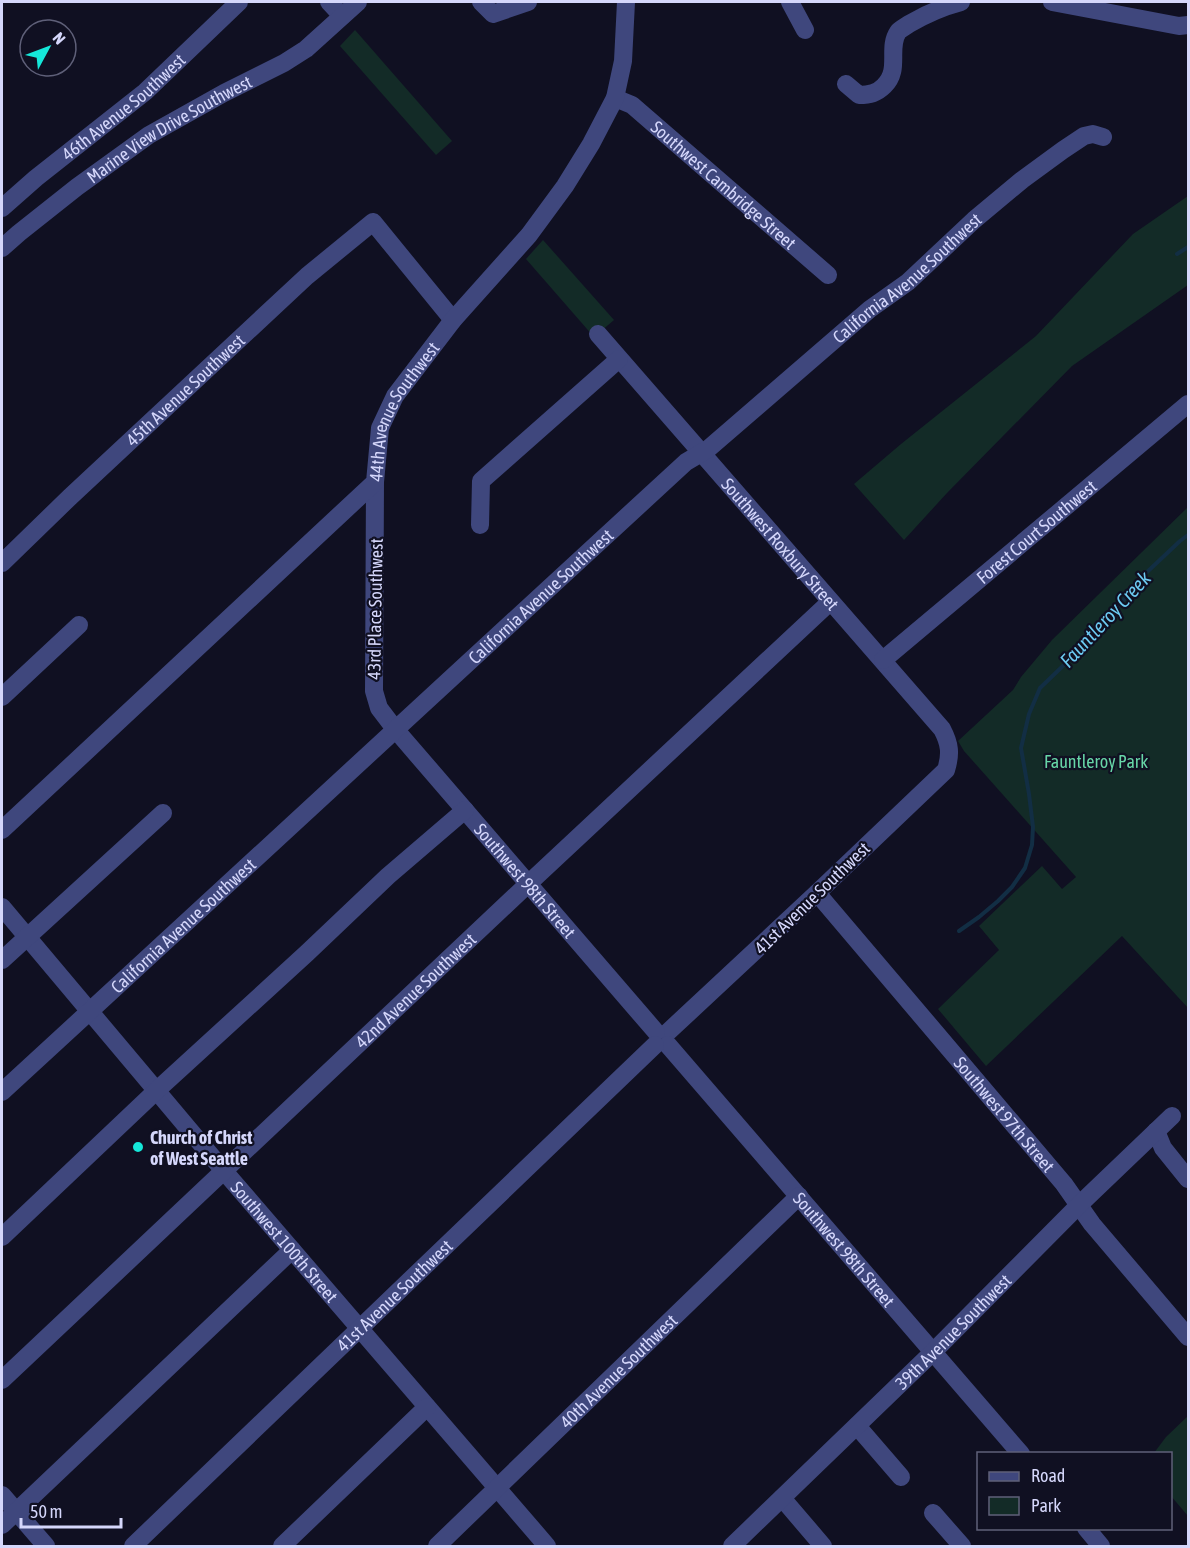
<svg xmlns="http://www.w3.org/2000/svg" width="1190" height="1548" font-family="'Asap Condensed',sans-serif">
<rect width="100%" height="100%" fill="#101022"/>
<g fill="#132b27">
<polygon points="355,30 452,141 436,155 340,46"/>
<polygon points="1188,196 1188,285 1072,366 947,493 904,540 854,484 901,444 1036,336 1133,234"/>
<polygon points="543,240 614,320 594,337 526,259"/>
<polygon points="1188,507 1188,1008 1122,936 986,1066 938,1009 999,950 979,926 1042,866 1062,889 1076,877 964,751 958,741 1013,690 1021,677 1052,640"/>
<polygon points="1188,1416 1188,1516 1171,1496 1170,1454 1154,1453 1166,1437"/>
</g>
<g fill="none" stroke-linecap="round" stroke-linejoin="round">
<g stroke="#122e44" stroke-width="4">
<polyline points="1177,254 1188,247"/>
<polyline points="959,931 979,917 998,901 1012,887 1025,868 1032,845 1033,827 1029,794 1021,748 1029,714 1040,688 1091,639 1146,573 1180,541 1188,535"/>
</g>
<g stroke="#3f477d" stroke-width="18">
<polyline points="329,2 342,16"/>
<polyline points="481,2 493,14 528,2"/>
<polyline points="790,2 805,30"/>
<polyline points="1052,2 1179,26 1188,25"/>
<path d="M846,84l13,11c11,0 18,-2 25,-9 17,-16 3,-38 14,-54 2,-3 7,-5 11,-8 17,-10 33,-17 52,-22"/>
<path id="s1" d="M615,98l17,7 196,170"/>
<path id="s2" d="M2,208l34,-30 109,-86 94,-90"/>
<path id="s3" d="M2,248l17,-15 58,-46 72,-52 75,-42 60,-30 22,-14 52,-47"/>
<path id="s4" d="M598,334l344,395c8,15 9,25 4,41l-129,123 -149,139"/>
<path id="s5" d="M375,482l-1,209 5,17 16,21 261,303"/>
<polyline points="480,525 481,481 619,359"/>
<path id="s6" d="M2,563l68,-66 237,-221 66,-54 80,98"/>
<path id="s7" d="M883,660l305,-256"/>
<polyline points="2,697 79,625"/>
<path id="s8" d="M2,830l373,-348 5,-54 15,-32 58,-76 76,-85 36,-49 26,-42 24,-46 8,-37 3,-59"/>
<path id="s9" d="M817,893l247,291 28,40 96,113"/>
<path id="s10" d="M2,907l222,264 323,375"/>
<polyline points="2,960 163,813"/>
<path id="s11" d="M668,1045l353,409"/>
<path id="s12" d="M2,1092l684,-630 22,-13 162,-140 38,-27 66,-62 48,-40 41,-30 21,-14 9,-2 10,3"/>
<polyline points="1156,1131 1163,1148 1188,1179"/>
<polyline points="2,1237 156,1091 307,953 388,876 465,810"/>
<path id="s13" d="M2,1380l526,-496 302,-282"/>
<polyline points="857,1426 901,1477"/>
<polyline points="2,1495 46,1546"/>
<polyline points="782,1498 823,1546"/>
<polyline points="933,1513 962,1546"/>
<polyline points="2,1525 292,1250"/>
<polyline points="1086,1528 1101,1546"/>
<path id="s14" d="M133,1546l522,-501"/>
<polyline points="282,1546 427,1407"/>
<path id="s15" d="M437,1546l362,-350"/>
<path id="s16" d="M732,1546l201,-194 146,-147 93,-89"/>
</g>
</g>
<circle fill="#15e7d9" stroke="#101022" stroke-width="2" cx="138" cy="1147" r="6"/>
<g text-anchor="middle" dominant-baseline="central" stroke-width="4.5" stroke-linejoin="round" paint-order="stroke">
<g font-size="18" fill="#d5d7fb" stroke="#101022">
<text stroke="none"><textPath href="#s2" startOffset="158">46th Avenue Southwest</textPath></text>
<text stroke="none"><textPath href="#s3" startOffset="206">Marine View Drive Southwest</textPath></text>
<text stroke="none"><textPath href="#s1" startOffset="140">Southwest Cambridge Street</textPath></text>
<text stroke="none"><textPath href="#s12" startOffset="1218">California Avenue Southwest</textPath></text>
<text stroke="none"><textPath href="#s6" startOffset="252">45th Avenue Southwest</textPath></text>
<text stroke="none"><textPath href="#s8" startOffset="588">44th Avenue Southwest</textPath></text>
<text stroke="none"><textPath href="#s7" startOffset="200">Forest Court Southwest</textPath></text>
<text stroke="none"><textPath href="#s4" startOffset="278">Southwest Roxbury Street</textPath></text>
<text stroke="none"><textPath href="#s12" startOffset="732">California Avenue Southwest</textPath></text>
<text transform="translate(375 609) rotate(-89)">43rd Place Southwest</text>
<text stroke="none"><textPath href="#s5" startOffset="453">Southwest 98th Street</textPath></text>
<text transform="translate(812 898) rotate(-44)">41st Avenue Southwest</text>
<text stroke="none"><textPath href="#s12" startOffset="246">California Avenue Southwest</textPath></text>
<text stroke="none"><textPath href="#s13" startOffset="568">42nd Avenue Southwest</textPath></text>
<text stroke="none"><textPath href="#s9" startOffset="290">Southwest 97th Street</textPath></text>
<text stroke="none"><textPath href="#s10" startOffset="438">Southwest 100th Street</textPath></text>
<text stroke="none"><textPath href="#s11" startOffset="270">Southwest 98th Street</textPath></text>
<text stroke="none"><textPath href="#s14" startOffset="362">41st Avenue Southwest</textPath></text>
<text stroke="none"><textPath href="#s16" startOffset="308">39th Avenue Southwest</textPath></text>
<text stroke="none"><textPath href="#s15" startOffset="252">40th Avenue Southwest</textPath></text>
</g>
<g font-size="18" fill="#67d5a7" stroke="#101022">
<text x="1096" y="761">Fauntleroy Park</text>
</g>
<g font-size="18" font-weight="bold" fill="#d5d7fb" stroke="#101022" text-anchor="start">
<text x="150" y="1137">Church of Christ<tspan x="150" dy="21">of West Seattle</tspan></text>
</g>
<g font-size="20" font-style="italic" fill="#6ccaf2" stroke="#101022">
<text transform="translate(1105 619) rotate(-47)">Fauntleroy Creek</text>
</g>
</g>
<rect width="1190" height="1548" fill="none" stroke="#d5d7fb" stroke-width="6"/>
<rect x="977" y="1452" width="195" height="78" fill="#101022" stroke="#5f6079" stroke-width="1.5"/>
<rect x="989" y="1472" width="30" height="9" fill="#3f477d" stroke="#5f6079" stroke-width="1.5"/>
<text x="1031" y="1482" font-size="18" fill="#d5d7fb">Road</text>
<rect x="989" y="1497" width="30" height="18" fill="#132b27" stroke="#5f6079" stroke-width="1.5"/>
<text x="1031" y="1512" font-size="18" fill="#d5d7fb">Park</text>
<g transform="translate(48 48) rotate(49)"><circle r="28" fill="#101022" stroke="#5f6079" stroke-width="1.5"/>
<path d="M0-4.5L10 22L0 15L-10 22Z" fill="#15e7d9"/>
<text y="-9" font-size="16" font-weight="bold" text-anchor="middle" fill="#d5d7fb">N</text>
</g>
<path d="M21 1518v9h100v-9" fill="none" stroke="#d5d7fb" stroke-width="3"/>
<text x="30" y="1518" font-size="18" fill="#d5d7fb" stroke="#101022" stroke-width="4.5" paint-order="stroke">50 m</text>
</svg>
